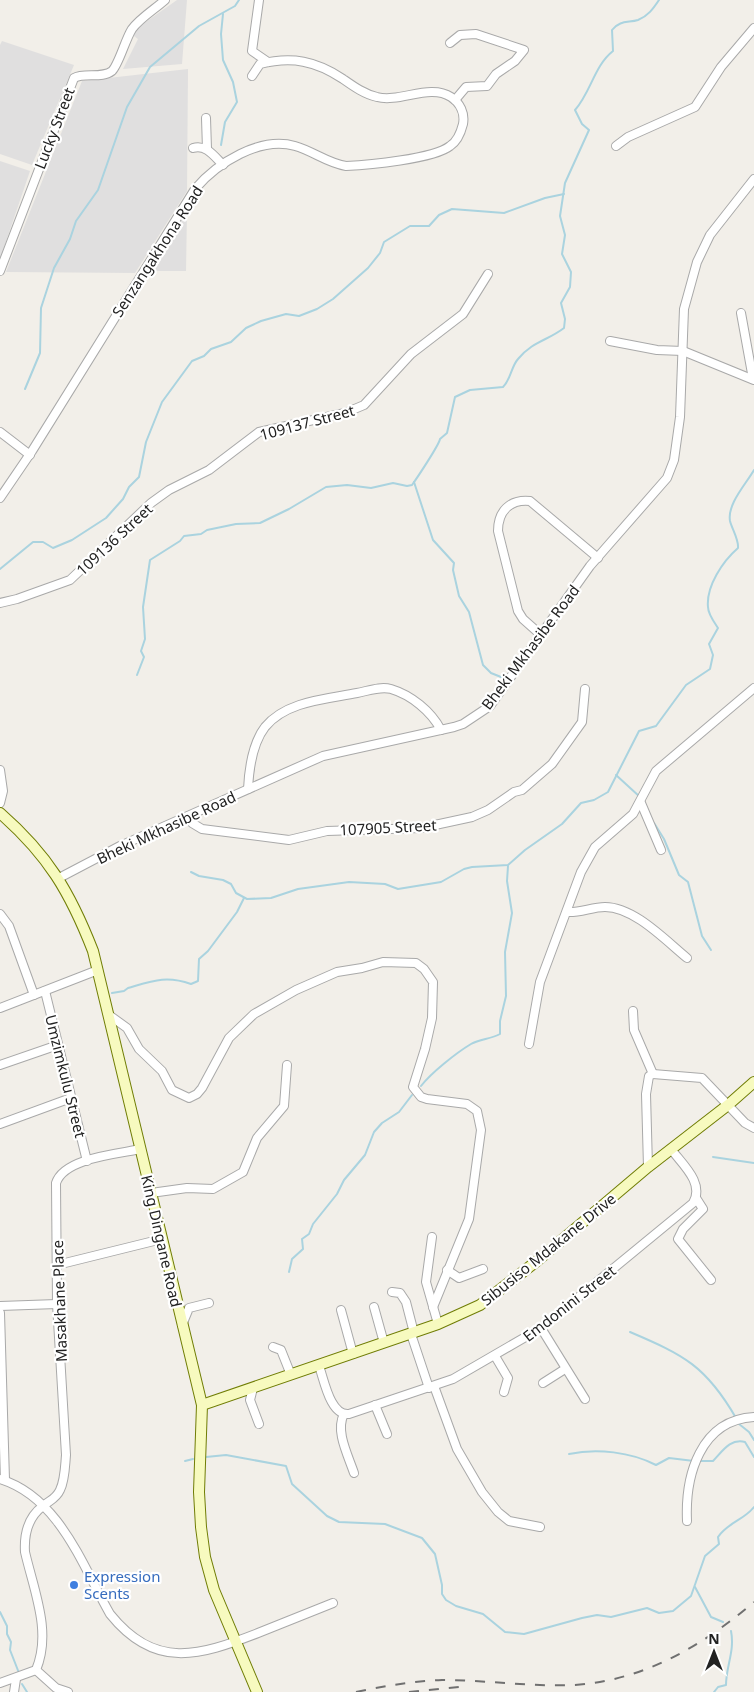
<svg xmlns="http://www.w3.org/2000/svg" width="754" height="1692" font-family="'Noto Sans',sans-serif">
<rect width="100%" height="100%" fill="#f2efe9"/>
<g fill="#e0dfdf">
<polygon points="177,0 187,0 182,64 123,69 138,39 130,33"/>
<polygon points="2,41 74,65 32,165 0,154 0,45"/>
<polygon points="188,69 187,191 135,273 6,272 82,81"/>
<polygon points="0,161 30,171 0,259"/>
<polygon points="187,211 186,271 147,271"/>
</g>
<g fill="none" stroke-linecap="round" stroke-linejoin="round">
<g stroke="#aad3df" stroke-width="2">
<polyline points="221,145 225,122 237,102 233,82 223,60 221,34 223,14"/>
<polyline points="25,389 40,353 41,308 54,268 70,239 76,221 98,190 127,107 150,67 199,26 235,6 239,0"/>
<polyline points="414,482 433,540 454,563 453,570 459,596 469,612 483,665 491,673 506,679"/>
<polyline points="0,569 33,542 43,542 53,548 72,540 106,518 123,499 129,487 139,477 146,442 162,402 192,361 204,356 211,349 231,342 246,328 261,321 286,314 299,316 317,309 333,299 368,268 380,253 384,242 410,226 429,226 439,215 452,209 504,213 545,198 564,194"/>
<path d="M137,675l7,-18 -3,-6 4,-12 -2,-32 7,-47 30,-19 4,-5 17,-2 6,-4 29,-6 24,-1 29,-14 37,-22 21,-2 24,3 22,-5 14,3 5,-1c5,-7 27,-40 28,-46l7,-6 8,-36 15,-7 33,-3c8,-8 8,-20 15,-28 15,-18 29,-18 46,-31l1,-9 -4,-16 9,-16 1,-15 -9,-18 3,-19 -5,-19 5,-33 24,-53 -7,-6 -7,-14c16,-18 19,-44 38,-59l-1,-21c8,-10 16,-7 26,-10 10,-4 15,-11 21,-20"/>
<polyline points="616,775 640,797"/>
<polyline points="654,823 664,839 679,875 688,882 702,936 711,950"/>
<path d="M191,872l8,4 24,4 8,4 5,9 11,6 24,-1 27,-9 51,-7 36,2 13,5 43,-7 23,-13 8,-2 36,-2 17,-15 37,-26 19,-21 13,-3 14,-8 31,-61 17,-5 30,-41 24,-16 3,-14 -4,-11 9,-16c-4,-6 -10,-14 -10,-21 -2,-21 15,-46 30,-59 1,-8 -6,-19 -8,-27 -3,-17 16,-37 24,-51"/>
<path d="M112,993l12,-2 4,-3c24,-7 38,-13 63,-4l7,-3 1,-22 9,-8 29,-39 7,-14"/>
<path d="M421,1086c10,-13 35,-33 50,-42 9,-5 20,-5 29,-10v-13l6,-25 -1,-44 7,-39 -5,-32 1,-15"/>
<polyline points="713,1157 754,1163"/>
<polyline points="289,1272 292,1259 303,1249 302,1239 309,1234 313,1224 337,1194 344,1180 365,1155 374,1132 382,1123 399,1112 412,1095"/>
<path d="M630,1332c54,23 76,34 106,86"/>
<polyline points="739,1424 749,1432 754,1440"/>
<path d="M569,1454c28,-6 62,-2 87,11l13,-7 25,3"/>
<path d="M206,1457l20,-2 60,11 6,18 35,32 12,6 46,2 37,14 13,16 7,31v9l4,6 10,6 27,8 22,18 19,2 58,-16 15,-3 14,2 36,-9 12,5 14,-2 18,-15 14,-40 14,-12 -1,-7c9,-14 26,-17 36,-30"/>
<polyline points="185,1461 193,1459"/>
<path d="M699,1461h14c9,-9 17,-23 32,-19l9,15"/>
<polyline points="695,1587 711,1617 723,1622"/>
<polyline points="0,1612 7,1626 7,1634 11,1642 10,1650 19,1673"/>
<polyline points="22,1684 27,1692"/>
<path d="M714,1692l4,-5 8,-2c0,-19 9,-34 5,-54"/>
</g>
<defs>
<g id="street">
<polyline points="259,0 252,51 268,62"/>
<polyline points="450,43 460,35 476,34 524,50 515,61 496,74 487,86 466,87 455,100"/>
<polyline points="206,118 207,149"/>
<polyline points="616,146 628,137 695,107 721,67 754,28"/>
<path d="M193,148c13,-4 21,8 30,17"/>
<path d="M0,271l74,-193c10,-6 28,1 38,-7 7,-7 13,-31 20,-42 8,-11 23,-20 33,-29"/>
<polyline points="741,313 753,379"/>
<polyline points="610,341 657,350 683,351 754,380"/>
<polyline points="0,432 30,455"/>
<path d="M0,498l32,-47 163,-262c22,-26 65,-53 100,-43 18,5 32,17 51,20 21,-1 88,-7 104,-20 8,-5 11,-14 13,-22 2,-11 -3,-21 -12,-27 -21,-14 -51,6 -74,0 -13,-3 -24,-11 -34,-18 -27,-18 -51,-23 -83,-15l-8,12"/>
<polyline points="0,603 17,599 70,580 151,503 169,490 209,470 259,432 345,413 364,405 411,354 463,314 488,274"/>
<path d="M541,635l-18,-16 -5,-8 -20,-80c0,-20 12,-32 32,-30l68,57"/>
<polyline points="0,770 3,791 0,803"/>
<path d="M248,789c1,-20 4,-45 17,-62 21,-26 62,-28 92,-34 11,-2 23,-7 34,-4 20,6 40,22 50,41"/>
<polyline points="641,803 661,850"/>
<polyline points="190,816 192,823 202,829 289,840 327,831 421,828 472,817 488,810 514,792 522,790 552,764 582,722 585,689"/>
<polyline points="59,878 120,846 323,756 454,727 463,724 490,706 590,566 667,478 674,460 680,417 684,309 697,262 710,235 754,179"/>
<path d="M567,912c13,1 25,-5 38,-5 29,0 60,33 82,51"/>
<polyline points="0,914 9,926 34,995"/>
<polyline points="45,991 87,1161"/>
<polyline points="0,1008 98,970"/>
<polyline points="633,1011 634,1030 653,1074 649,1076 646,1094 648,1167"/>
<polyline points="109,1015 127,1028 139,1049 162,1071 172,1090 189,1098 197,1094 202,1088 229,1038 254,1014 296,990 337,972 362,968 383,962 416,963 424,969 433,982 432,1018 425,1049 413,1087 421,1097 427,1099 467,1104 477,1111 481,1130 469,1219 433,1307"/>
<polyline points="529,1044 540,982 581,872 595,847 633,814 656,771 754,688"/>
<polyline points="0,1065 58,1045"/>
<polyline points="653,1074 702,1078 745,1123 754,1128"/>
<polyline points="0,1124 71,1098"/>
<polyline points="151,1193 187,1188 213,1189 243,1172 257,1138 284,1106 287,1065"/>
<polyline points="696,1198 703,1209 683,1229 678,1239 711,1280"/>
<polyline points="432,1237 426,1282 438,1324"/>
<polyline points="57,1265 162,1239"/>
<polyline points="447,1270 459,1278 483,1269"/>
<polyline points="392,1292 400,1293 406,1302 414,1333"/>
<polyline points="0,1306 57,1304"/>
<polyline points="374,1307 384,1343"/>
<polyline points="341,1310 353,1354"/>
<polyline points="0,1313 5,1480"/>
<polyline points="182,1325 189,1308 209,1303"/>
<polyline points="541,1328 585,1399"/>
<polyline points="411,1334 429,1388"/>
<polyline points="273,1347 281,1350 291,1375"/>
<polyline points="495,1356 508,1378 504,1392"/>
<path d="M319,1366c5,13 11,50 30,48l104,-35 88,-51 152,-125c12,-20 -11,-39 -22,-54"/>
<polyline points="543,1383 565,1369"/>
<polyline points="434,1386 457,1449 482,1492 498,1512 509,1521 540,1527"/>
<polyline points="253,1388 250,1400 259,1424"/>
<polyline points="375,1405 387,1434"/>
<path d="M344,1414c-9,17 4,41 10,59"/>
<path d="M0,1479c59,18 82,86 110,135 45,56 89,42 148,19 25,-10 50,-20 75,-30"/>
<path d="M687,1521c-2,-45 13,-101 67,-104"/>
<polyline points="36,1670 56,1688 68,1692"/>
<path d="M0,1683l36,-13c16,-38 -2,-79 -11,-118 -1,-17 3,-35 18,-46 7,-6 13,-7 17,-16 5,-10 5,-24 6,-35l-9,-151 -1,-121c8,-25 61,-29 85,-34"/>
<polyline points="14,1692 16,1679"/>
</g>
<g id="secondary">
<path d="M0,813c48,42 70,79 93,138l109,454 -3,87 2,35 4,30 9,33 43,102"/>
<polyline points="202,1405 438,1324 480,1305 537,1261 648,1167 728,1105 754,1082"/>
</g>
</defs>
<use href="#street" stroke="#a9a9a9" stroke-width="10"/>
<use href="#secondary" stroke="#707d05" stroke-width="12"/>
<use href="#street" stroke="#fff" stroke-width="8"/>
<use href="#secondary" stroke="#f7fabf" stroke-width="10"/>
<g stroke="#707070" stroke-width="2" stroke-dasharray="10 10" stroke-linecap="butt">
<path d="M356,1692c29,-6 57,-11 86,-12 45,0 89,7 133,5 70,-5 127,-39 179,-83"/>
<polyline points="409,1692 459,1687"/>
</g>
</g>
<circle fill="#3f7fe0" stroke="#fff" stroke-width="2" cx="74" cy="1585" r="5"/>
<g text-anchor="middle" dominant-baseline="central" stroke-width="4.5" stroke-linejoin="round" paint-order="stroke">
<g font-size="15" fill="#222" stroke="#fff">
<text transform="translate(54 128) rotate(-69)">Lucky Street</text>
<text transform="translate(157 251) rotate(-57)">Senzangakhona Road</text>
<text transform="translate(307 422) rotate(-15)">109137 Street</text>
<text transform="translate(114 539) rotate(-43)">109136 Street</text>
<text transform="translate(530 647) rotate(-53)">Bheki Mkhasibe Road</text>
<text transform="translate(166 827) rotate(-25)">Bheki Mkhasibe Road</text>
<text transform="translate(388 827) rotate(-3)">107905 Street</text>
<text transform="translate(66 1076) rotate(76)">Umzimkulu Street</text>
<text transform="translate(162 1241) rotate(77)">King Dingane Road</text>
<text transform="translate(548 1249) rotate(-39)">Sibusiso Mdakane Drive</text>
<text transform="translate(59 1301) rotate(-92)">Masakhane Place</text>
<text transform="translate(569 1303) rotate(-38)">Emdonini Street</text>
</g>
<g font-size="15" fill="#366cbe" stroke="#fff" text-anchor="start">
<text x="84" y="1576">Expression<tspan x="84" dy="17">Scents</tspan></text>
</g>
</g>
<g transform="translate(714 1652)" stroke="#ffffff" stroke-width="4" paint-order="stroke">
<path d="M0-4L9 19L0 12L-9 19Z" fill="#222222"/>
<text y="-8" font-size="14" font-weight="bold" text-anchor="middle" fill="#222222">N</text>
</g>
</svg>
